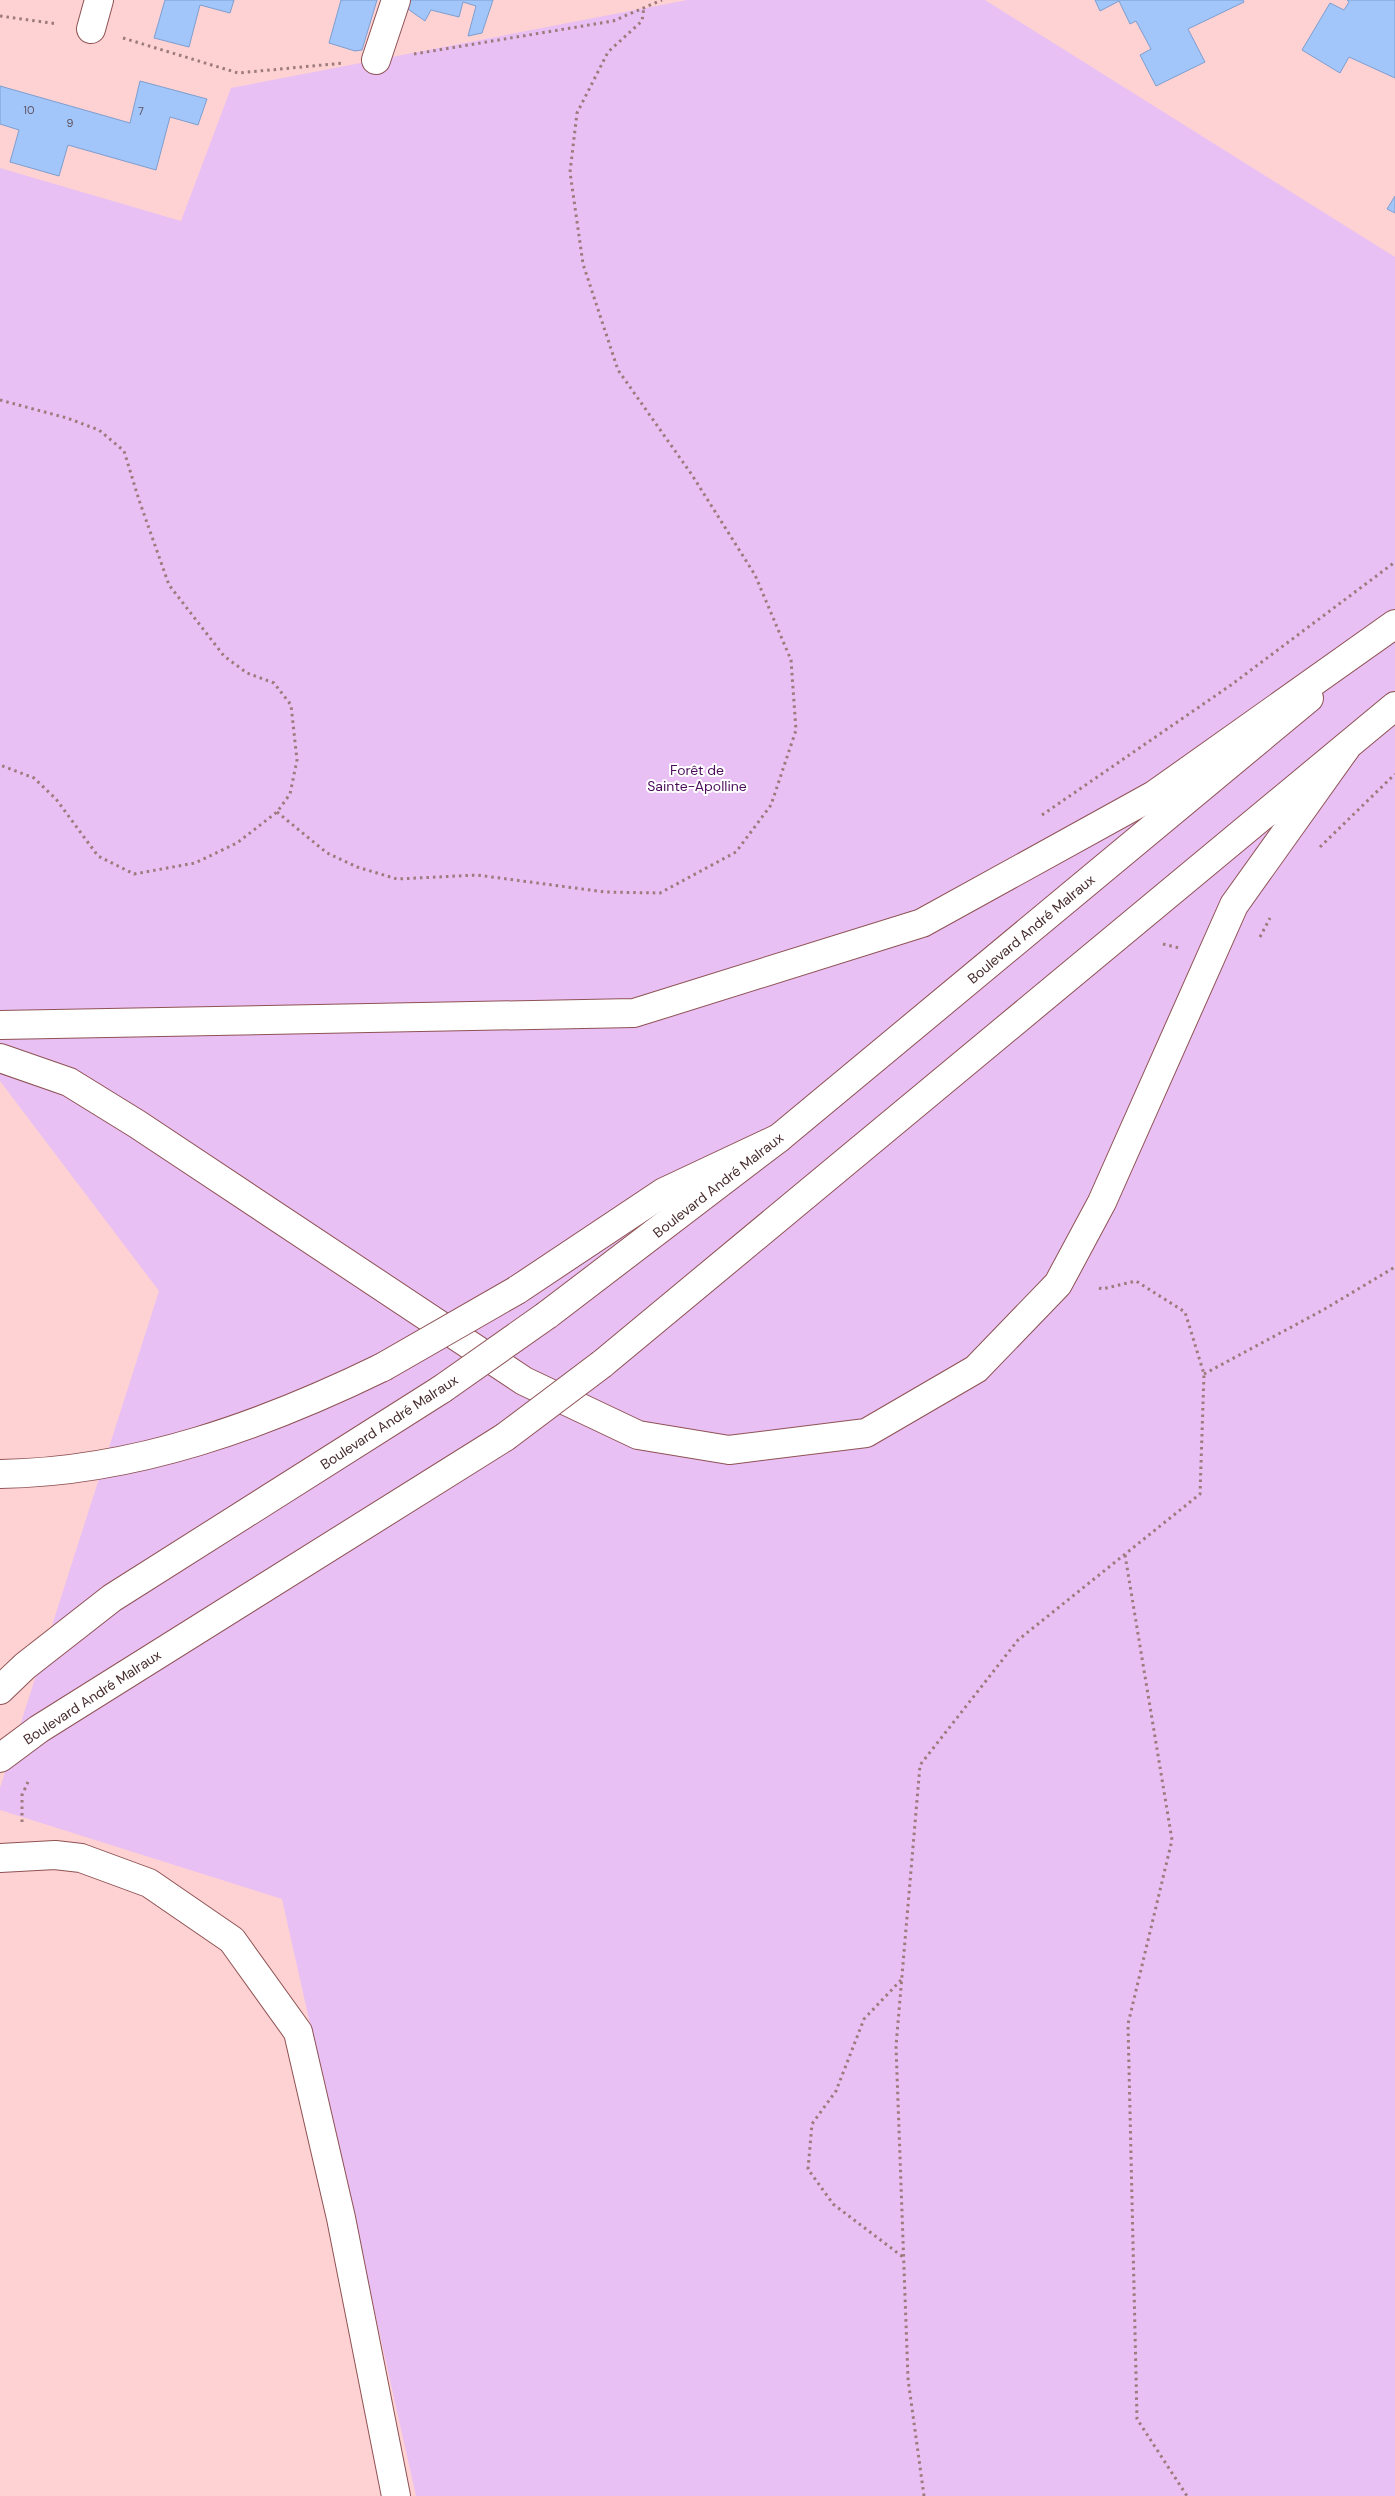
<svg xmlns="http://www.w3.org/2000/svg" width="1395" height="2496" font-family="'DM Sans',sans-serif">
<rect width="100%" height="100%" fill="#fed2d2"/>
<polygon fill="#e8c0f4" points="687,0 985,0 1395,257 1395,2496 416,2496 282,1899 0,1810 0,1788 159,1291 0,1081 0,168 181,221 231,88"/>
<g fill="#a2c6fa" stroke="#7d9ed0">
<polygon points="165,0 234,0 230,13 200,5 189,47 154,38"/>
<polygon points="341,0 377,0 362,50 355,51 329,43"/>
<polygon points="407,0 493,0 482,33 468,36 476,6 463,2 459,17 431,10 425,21 405,7"/>
<polygon points="1095,0 1243,0 1244,2 1188,29 1205,62 1156,86 1140,55 1151,49 1136,21 1130,24 1119,1 1100,11"/>
<polygon points="1347,0 1395,0 1395,78 1349,57 1340,73 1302,50 1330,3 1344,10 1349,2"/>
<polygon points="140,81 207,99 198,125 170,117 156,170 68,145 59,176 10,162 19,130 0,124 0,86 130,123"/>
<polygon points="1395,196 1395,213 1387,209"/>
</g>
<g fill="none" stroke-linecap="round" stroke-linejoin="round">
<defs>
<g id="minor">
<polyline points="91,29 99,0"/>
<polyline points="376,60 396,0"/>
</g>
<g id="tertiary">
<polyline points="547,1315 779,1138 1309,698"/>
<polyline points="602,1364 1395,706"/>
<polyline points="0,1690 25,1666 112,1598 442,1389"/>
<polyline points="0,1758 39,1729 505,1437"/>
</g>
<g id="secondary">
<polyline points="0,1025 634,1013 922,923 1154,795 1395,624"/>
<polyline points="0,1058 69,1082 137,1124 524,1381 638,1435 729,1450 866,1433 976,1369 1058,1284 1102,1202 1234,905 1346,748"/>
<polyline points="517,1290 664,1192 779,1138"/>
<path d="M0,1474c135,-2 264,-49 383,-107"/>
<polyline points="0,1858 55,1855 81,1858 149,1883 232,1940 298,2032 341,2218 396,2496"/>
</g>
</defs>
<use href="#minor" stroke="#8f5254" stroke-width="30"/>
<use href="#tertiary" stroke="#8f5254" stroke-width="30"/>
<use href="#secondary" stroke="#8f5254" stroke-width="30"/>
<g stroke="#9d7a7b" stroke-width="3" stroke-dasharray="2.5 4" stroke-linecap="butt">
<polyline points="0,16 58,24"/>
<polyline points="123,38 238,73 344,63"/>
<polyline points="414,54 613,21 662,0"/>
<polyline points="0,400 67,418 99,430 124,451 139,500 169,585 224,656 247,673 274,683 291,705 297,760 290,794 277,812 237,843 195,863 134,874 98,856 56,799 34,778 0,765"/>
<polyline points="277,812 327,853 357,867 397,879 477,875 605,892 660,893 736,852 771,805 796,730 791,660 755,575 692,475 618,370 583,264 570,172 577,113 608,52 642,21 644,7"/>
<polyline points="1042,815 1231,685 1395,562"/>
<polyline points="1320,847 1395,774"/>
<polyline points="1260,937 1270,918"/>
<polyline points="1163,944 1179,948"/>
<polyline points="1204,1374 1323,1310 1395,1267"/>
<polyline points="1125,1555 1172,1840 1128,2024 1137,2419 1187,2496"/>
<polyline points="22,1822 22,1795 28,1782"/>
<polyline points="901,1980 864,2019 836,2091 812,2124 808,2169 833,2204 903,2257"/>
<polyline points="924,2496 908,2379 896,2046 920,1765 1018,1640 1200,1494 1204,1374 1185,1312 1136,1281 1102,1289 1096,1287"/>
</g>
<use href="#minor" stroke="#fff" stroke-width="28"/>
<use href="#tertiary" stroke="#fff" stroke-width="28"/>
<use href="#secondary" stroke="#fff" stroke-width="28"/>
<defs>
<g id="tertiary-bridge">
<polyline points="442,1389 547,1315"/>
<polyline points="505,1437 602,1364"/>
</g>
<polyline id="secondary-bridge" points="383,1367 517,1290"/>
</defs>
<use href="#tertiary-bridge" stroke="#8f5254" stroke-width="30" stroke-linecap="butt"/>
<use href="#secondary-bridge" stroke="#8f5254" stroke-width="30" stroke-linecap="butt"/>
<use href="#tertiary-bridge" stroke="#fff" stroke-width="28"/>
<use href="#secondary-bridge" stroke="#fff" stroke-width="28"/>
</g>
<g text-anchor="middle" dominant-baseline="central" stroke-width="4" stroke-linejoin="round" paint-order="stroke">
<g font-size="11" fill="#5e5260">
<text x="29" y="110">10</text>
<text x="141" y="111">7</text>
<text x="70" y="123">9</text>
</g>
<g font-size="14" fill="#4b0d5b" stroke="#fff">
<text x="697" y="770">Forêt de<tspan x="697" dy="16">Sainte-Apolline</tspan></text>
</g>
<g font-size="14" fill="#472c2d" stroke="#fff">
<text transform="translate(1031 929) rotate(-40)">Boulevard André Malraux</text>
<text transform="translate(718 1185) rotate(-38)">Boulevard André Malraux</text>
<text transform="translate(389 1422) rotate(-33)">Boulevard André Malraux</text>
<text transform="translate(92 1697) rotate(-33)">Boulevard André Malraux</text>
</g>
</g>
</svg>
